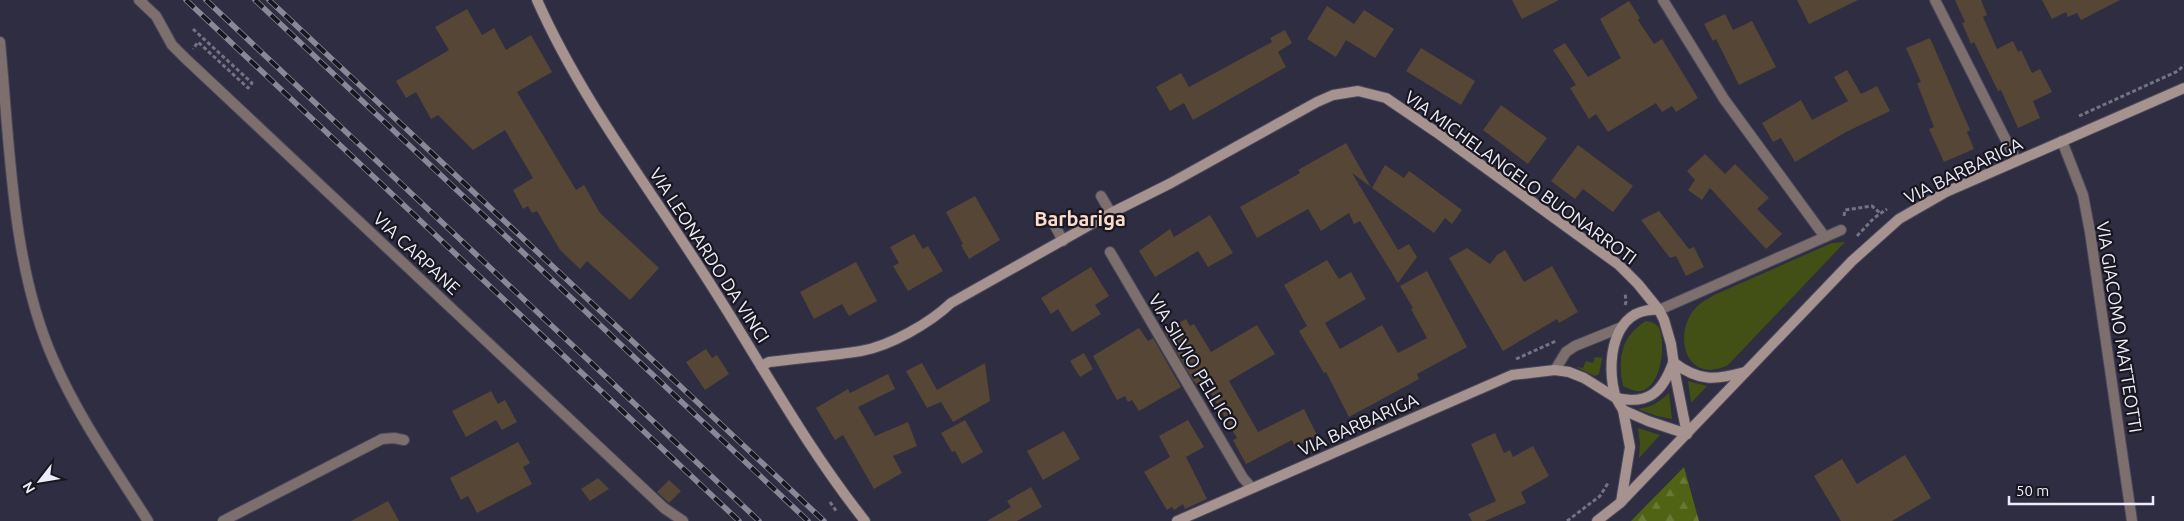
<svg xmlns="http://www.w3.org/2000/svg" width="2184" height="521" font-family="Ubuntu,sans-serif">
<defs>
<pattern id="forest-firs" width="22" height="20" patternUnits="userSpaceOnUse" patternTransform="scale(1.25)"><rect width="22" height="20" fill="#506213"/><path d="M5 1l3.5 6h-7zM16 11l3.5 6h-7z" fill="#6a7936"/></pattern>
</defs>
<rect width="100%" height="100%" fill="#2f2d41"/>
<g fill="#435015">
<path d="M1845,242l-117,123c-45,22 -58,-38 -27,-62 4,-3 9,-5 13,-8l118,-52z"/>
<path d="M1646,321c5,1 10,2 13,7 7,16 3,58 -18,63 -7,1 -13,-3 -18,-5 -5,-27 -3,-49 23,-65z"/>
<polygon points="1595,357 1602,358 1599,374 1595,376 1576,367 1583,368 1586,361 1593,363"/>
<polygon points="1688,381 1707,386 1691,403"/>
<path d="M1669,393l3,26 -15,-3 -19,-7c14,-2 21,-7 31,-16z"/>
<polygon points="1638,428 1660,435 1639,458 1640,443"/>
</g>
<polygon fill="url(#forest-firs)" points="1684,467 1699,521 1631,521"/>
<g fill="#554635">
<polygon points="1512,0 1559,0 1522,19"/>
<polygon points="1797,0 1858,0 1809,24"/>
<polygon points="1955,0 1981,0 1987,15 1983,17 1997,49 2013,41 2018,52 2021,50 2032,73 2040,69 2052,92 2033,101 2040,118 2018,128 2001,90 1998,91 1974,42 1971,44 1962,23 1965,22"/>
<polygon points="2042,0 2120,0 2081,20 2077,13 2068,17 2066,12 2052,19"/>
<polygon points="1629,1 1640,18 1638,20 1654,44 1662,39 1698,98 1676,112 1672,106 1662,112 1656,103 1608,132 1596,114 1589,119 1570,88 1576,85 1553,50 1565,43 1588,77 1621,58 1600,19"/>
<polygon points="1327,6 1354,24 1364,10 1394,29 1375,58 1346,40 1336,57 1307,39"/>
<polygon points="467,9 482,35 494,28 506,50 531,35 552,72 517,92 576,190 584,185 600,213 659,268 630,300 587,261 580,269 560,250 537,211 532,213 528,206 523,209 513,190 533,178 505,130 473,150 438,115 431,119 416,92 406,98 396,81 449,50 435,27"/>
<polygon points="1725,14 1733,30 1752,21 1776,67 1739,85 1716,39 1713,41 1704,24"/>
<polygon points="1285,30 1292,43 1278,52 1286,67 1193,120 1184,103 1170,111 1156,87 1181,73 1189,87 1272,42 1270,38"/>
<polygon points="1930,38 1970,130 1967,132 1974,149 1944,162 1929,129 1934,127 1917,83 1921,82 1906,48"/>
<polygon points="1421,48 1475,81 1461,105 1406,71"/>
<polygon points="1847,70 1861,94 1877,86 1890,111 1846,132 1795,162 1781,138 1773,142 1762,123 1801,100 1812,120 1848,101 1834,77"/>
<polygon points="1501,105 1547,138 1528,164 1483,130"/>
<polygon points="1346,143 1371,187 1352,173 1398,250 1409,244 1417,257 1398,283 1360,221 1354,224 1349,213 1321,231 1308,209 1257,238 1240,207 1300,173 1298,170"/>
<polygon points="1578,145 1633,186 1613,212 1583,189 1575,199 1551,181"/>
<polygon points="1705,154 1725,174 1735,164 1769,198 1757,209 1782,234 1766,249 1710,188 1702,200 1688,190 1695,180 1687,171"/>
<polygon points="1385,165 1404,178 1409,171 1462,210 1452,224 1445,218 1434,233 1372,188"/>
<polygon points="975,196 1000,240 969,259 961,245 963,244 946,212"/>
<polygon points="1659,211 1689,249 1694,247 1704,267 1686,276 1676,256 1670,258 1641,220"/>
<polygon points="1210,215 1233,253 1208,267 1198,251 1155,277 1139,251 1170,229 1174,237"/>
<polygon points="914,234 923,249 928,246 943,271 908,291 893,266 899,263 890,247"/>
<polygon points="1467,248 1490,264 1497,255 1505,250 1524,282 1552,266 1578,312 1559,323 1557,319 1503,351 1449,258"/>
<polygon points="1327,260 1339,279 1351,272 1366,299 1325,323 1340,349 1382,325 1398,353 1427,338 1411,309 1413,308 1400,286 1427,271 1467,347 1417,374 1419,379 1349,417 1326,372 1324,373 1299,331 1307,326 1284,285"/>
<polygon points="856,262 877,301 849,316 842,304 814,319 800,292"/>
<polygon points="1091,267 1109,296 1095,305 1101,314 1072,332 1058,309 1051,314 1041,298"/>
<polygon points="1186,319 1190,326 1194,324 1211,352 1257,325 1275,354 1229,381 1258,432 1304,409 1317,435 1295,447 1292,440 1246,464 1233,440 1237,438 1206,385 1200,388 1193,380 1164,331"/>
<polygon points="1139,328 1148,341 1153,338 1181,387 1139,411 1132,400 1128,402 1125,396 1117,400 1093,356"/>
<polygon points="706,349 712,358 717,355 729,374 705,390 686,362"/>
<polygon points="1084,353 1093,369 1080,377 1070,361"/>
<polygon points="922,363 937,390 985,363 990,401 953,422 941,402 927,408 906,371"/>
<polygon points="888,374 895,389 858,407 875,436 908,422 917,446 893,456 902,473 874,489 843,435 835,440 816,408 848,389 850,393"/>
<polygon points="491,391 498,404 505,400 517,422 502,430 496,420 466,437 452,411"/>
<polygon points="965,420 983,452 962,464 955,451 952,452 941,433"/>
<polygon points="1188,420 1204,447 1186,457 1207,499 1185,509 1183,504 1174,510 1172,507 1167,510 1144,472 1170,457 1159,436"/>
<polygon points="1064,431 1080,459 1043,480 1027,451"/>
<polygon points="1495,433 1504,453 1510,450 1513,457 1533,446 1549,476 1521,492 1526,503 1485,521 1472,521 1468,514 1496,501 1471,444"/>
<polygon points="518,442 530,463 523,467 532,484 477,513 468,496 461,500 450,478"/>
<polygon points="1905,455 1931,498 1892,521 1841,521 1814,476 1842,459 1857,484"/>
<polygon points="598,478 609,489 590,501 581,489"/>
<polygon points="669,480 681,491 669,503 657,492"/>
<polygon points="1031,487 1042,507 1017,521 987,521 1011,507 1007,501"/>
<polygon points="388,501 399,521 351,521"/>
</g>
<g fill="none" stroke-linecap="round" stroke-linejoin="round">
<defs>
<g id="lane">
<polyline points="1101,196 1111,213"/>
<polyline points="1053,222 1063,241"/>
<polyline points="1555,370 1566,352 1575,346 1622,327"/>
</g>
<g id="street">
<polyline points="139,0 156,16 172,45 185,58 664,508 683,521"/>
<polyline points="1663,0 1724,99 1825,237"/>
<polyline points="1935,0 2016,160"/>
<path d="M0,42c10,103 11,223 54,319 25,57 61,108 94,160"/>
<polyline points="2062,141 2083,195 2090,232 2132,521"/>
<polyline points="1110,252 1243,478 1252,488"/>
<polyline points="1659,310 1841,230"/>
<polyline points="223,521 382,439 394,438 404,440"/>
</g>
<g id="secondary">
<path d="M537,0c43,97 108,182 165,271 54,83 101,172 163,250"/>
<path d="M1659,310c-47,-4 -54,54 -43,88 32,7 46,-5 57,-35"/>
<path d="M1673,362c26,20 42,18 72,10"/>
<path d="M761,366l8,-4c30,-4 61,-6 92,-11 29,-5 69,-28 90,-48l160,-90 60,-30 146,-81 16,-7 25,-4 28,7 50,34 183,133 19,19 21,26 5,10 7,24 5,35 11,55"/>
<polyline points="1623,410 1648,421 1687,434"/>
<polyline points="1177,521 1512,375 1555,370 1569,372 1584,378 1616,398 1623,410 1630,447 1621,502"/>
<polyline points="1597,521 1620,503 1852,261 1899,219 1946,192 2184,88"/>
</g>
</defs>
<use href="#lane" stroke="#4a485b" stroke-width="12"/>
<use href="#street" stroke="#4a485b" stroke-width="12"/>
<use href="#secondary" stroke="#4a485b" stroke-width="12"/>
<g stroke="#747384" stroke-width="3" stroke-dasharray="4 2.5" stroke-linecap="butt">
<polyline points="193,29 252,83 248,88 198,42 193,49"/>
<polyline points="2079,116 2178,71 2184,65"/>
<polyline points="1844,216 1845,210 1872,206 1880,213"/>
<polyline points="1857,236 1874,218 1887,209"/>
<polyline points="1625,305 1626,302 1625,292"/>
<polyline points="1516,359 1556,341"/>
<polyline points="830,502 837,512"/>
<polyline points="1567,521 1600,496 1608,483"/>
</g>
<use href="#lane" stroke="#7c6f6e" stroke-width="10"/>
<use href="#street" stroke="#7c6f6e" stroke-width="10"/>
<use href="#secondary" stroke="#a69390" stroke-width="10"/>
<defs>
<g id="rail">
<polyline points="186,0 739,521"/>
<polyline points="206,0 759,521"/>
<polyline points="255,0 808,521"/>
<polyline points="269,0 824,521"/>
</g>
</defs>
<use href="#rail" stroke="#898798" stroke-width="5.5"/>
<use href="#rail" stroke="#181720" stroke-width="4" stroke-dasharray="11" stroke-linecap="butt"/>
</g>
<g text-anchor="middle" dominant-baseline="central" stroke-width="4.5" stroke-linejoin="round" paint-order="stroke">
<g font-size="18" fill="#edecf9" stroke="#181720">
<text transform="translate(1963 170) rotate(-26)">VIA BARBARIGA</text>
<text transform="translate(1521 177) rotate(36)">VIA MICHELANGELO BUONARROTI</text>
<text transform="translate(417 253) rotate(43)">VIA CARPANE</text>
<text transform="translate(710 255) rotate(57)">VIA LEONARDO DA VINCI</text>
<text transform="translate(2120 327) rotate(81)">VIA GIACOMO MATTEOTTI</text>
<text transform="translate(1194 362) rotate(59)">VIA SILVIO PELLICO</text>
<text transform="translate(1358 424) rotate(-24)">VIA BARBARIGA</text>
</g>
<g font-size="20" font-weight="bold" fill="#fbdccc" stroke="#181720">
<text x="1080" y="218">Barbariga</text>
</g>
</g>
<g transform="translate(40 481) rotate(239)" stroke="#181720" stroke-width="4" paint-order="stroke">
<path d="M0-4L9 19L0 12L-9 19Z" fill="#edecf9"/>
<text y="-8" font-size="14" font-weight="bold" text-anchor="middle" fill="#edecf9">N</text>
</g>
<path d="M2009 496v8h144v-8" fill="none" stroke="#edecf9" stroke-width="2.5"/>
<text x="2016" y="496" font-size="15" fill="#edecf9" stroke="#181720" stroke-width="4" paint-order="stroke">50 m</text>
</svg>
